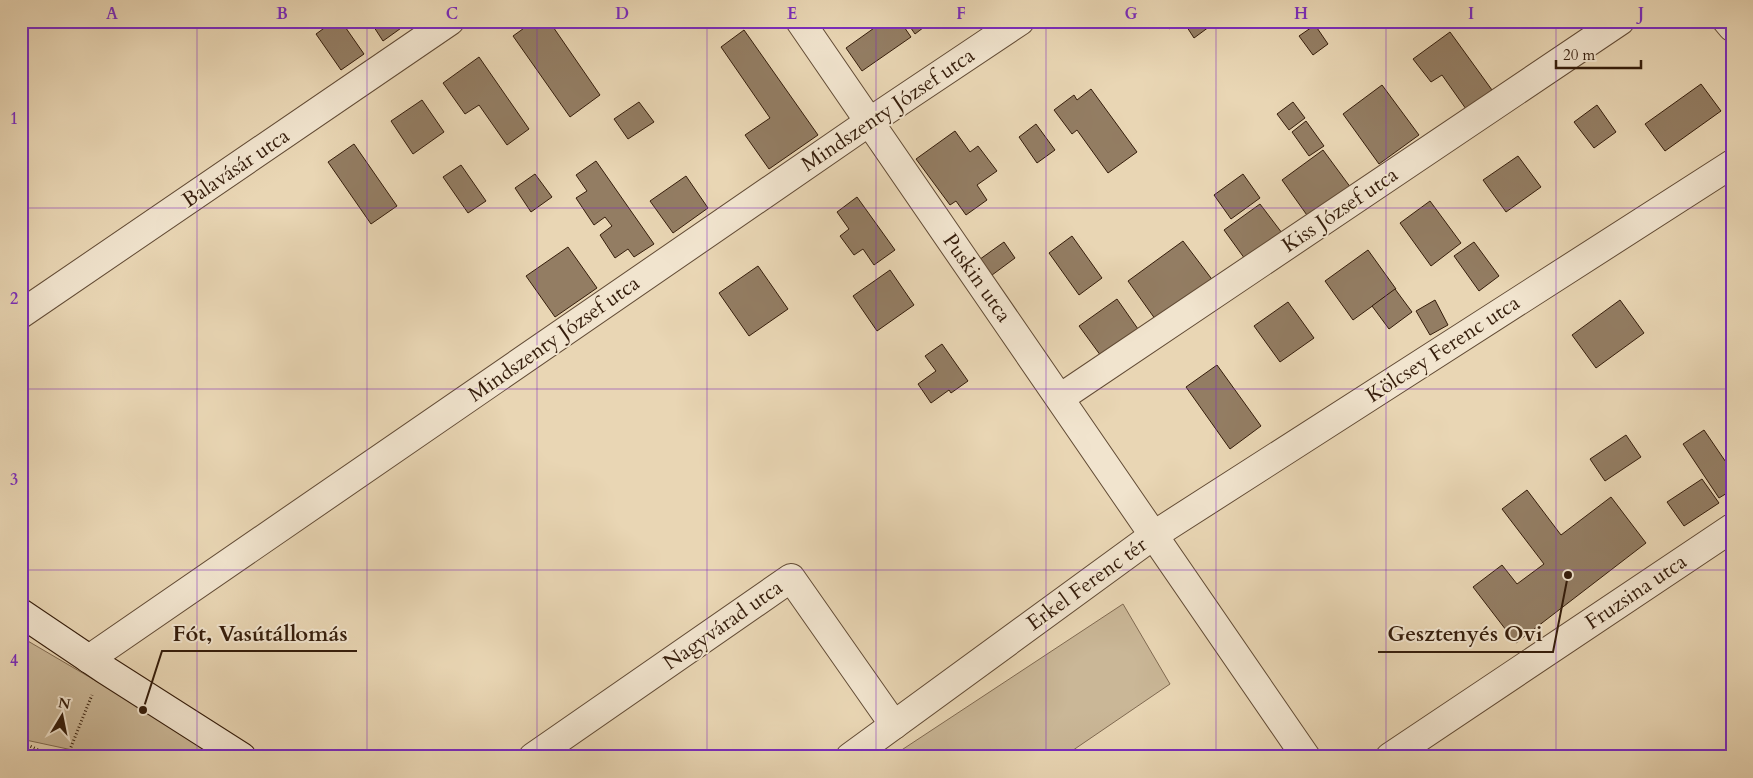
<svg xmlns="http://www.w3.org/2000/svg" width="1753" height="778" font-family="Cardo,serif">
<rect width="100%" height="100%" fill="#e9d6b4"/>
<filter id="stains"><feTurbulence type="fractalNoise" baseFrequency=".004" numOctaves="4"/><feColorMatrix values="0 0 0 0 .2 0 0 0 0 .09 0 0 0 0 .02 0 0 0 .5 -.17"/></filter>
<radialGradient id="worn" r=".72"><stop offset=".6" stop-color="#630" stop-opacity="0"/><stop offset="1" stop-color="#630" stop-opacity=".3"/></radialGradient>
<g fill="#cab797" stroke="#806a51">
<polygon points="1123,604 1170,684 1063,757 891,757"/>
<polygon points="21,637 226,757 105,757 21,739"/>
</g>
<g fill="#937d63" stroke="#351d0b">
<polygon points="334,21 341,21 364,54 341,70 316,34"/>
<polygon points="370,21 411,21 383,41"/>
<polygon points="534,21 549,21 600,95 570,117 513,36"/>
<polygon points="884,21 900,21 911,37 862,71 846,48"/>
<polygon points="906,21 932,21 915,34"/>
<polygon points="1163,21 1180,21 1169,29"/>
<polygon points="1183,21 1211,21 1213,24 1194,38"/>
<polygon points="1315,25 1328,44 1313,55 1299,36"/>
<polygon points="744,30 818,135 769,169 745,135 770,118 721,47"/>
<polygon points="1450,32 1492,90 1466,109 1442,75 1431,82 1413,59"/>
<polygon points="479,57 529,129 507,145 479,105 465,114 443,83"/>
<polygon points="1701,84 1721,111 1665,151 1645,124"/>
<polygon points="1382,85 1419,135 1379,164 1343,114"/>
<polygon points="1091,89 1137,152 1108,173 1077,130 1072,134 1054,110 1074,95 1077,100"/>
<polygon points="422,100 444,132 413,154 391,121"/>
<polygon points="639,102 654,122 628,139 614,119"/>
<polygon points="1293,102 1305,118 1289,130 1277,114"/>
<polygon points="1597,105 1616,132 1594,148 1574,122"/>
<polygon points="1306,121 1324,146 1309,156 1292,132"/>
<polygon points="1036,124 1055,150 1037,163 1019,137"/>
<polygon points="955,131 970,152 978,146 997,171 977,185 987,200 966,215 956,201 950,205 916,159"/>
<polygon points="354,144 397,206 371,224 328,162"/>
<polygon points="1323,150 1351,188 1309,218 1282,180"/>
<polygon points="1518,156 1541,187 1506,212 1483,180"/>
<polygon points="596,161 654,244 634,257 628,249 615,258 600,235 612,226 605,217 594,225 576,198 587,191 576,175"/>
<polygon points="461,165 486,201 468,213 443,177"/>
<polygon points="535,174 552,197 531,212 515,188"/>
<polygon points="1243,174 1260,198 1231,219 1214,195"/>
<polygon points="686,176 708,208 673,233 650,201"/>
<polygon points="857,197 895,250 874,265 863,249 854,255 840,236 849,229 837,212"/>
<polygon points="1430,201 1461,243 1431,266 1400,223"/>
<polygon points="1260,204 1282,233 1245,259 1224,230"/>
<polygon points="1072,236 1102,278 1079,295 1049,253"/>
<polygon points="1183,241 1214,282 1158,323 1128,281"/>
<polygon points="1004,242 1015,258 988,278 976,262"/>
<polygon points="1474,242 1499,276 1479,291 1454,256"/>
<polygon points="568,247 597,288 555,317 526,276"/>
<polygon points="1368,250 1396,289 1353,320 1325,281"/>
<polygon points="758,266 788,309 749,336 719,293"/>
<polygon points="890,270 914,305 877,331 853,296"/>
<polygon points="1395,289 1412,312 1389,329 1372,306"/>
<polygon points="1117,299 1138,329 1101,356 1079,326"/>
<polygon points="1435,300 1448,325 1430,335 1416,311"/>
<polygon points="1620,300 1644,333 1596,368 1572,335"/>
<polygon points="1288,302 1314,338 1280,362 1254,326"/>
<polygon points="942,344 968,381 951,393 949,390 931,403 918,384 936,371 925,356"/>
<polygon points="1217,365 1261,426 1230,449 1186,387"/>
<polygon points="1704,430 1732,471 1732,490 1719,498 1683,444"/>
<polygon points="1626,435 1641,457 1605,481 1590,459"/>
<polygon points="1702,479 1719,503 1684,526 1667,502"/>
<polygon points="1527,490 1561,535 1611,497 1646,543 1516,643 1473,587 1502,565 1517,584 1544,564 1502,509"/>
</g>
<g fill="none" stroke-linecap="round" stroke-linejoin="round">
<defs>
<g id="minor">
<polyline points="800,21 1306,757"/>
<polyline points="1727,21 1732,27"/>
<polyline points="21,314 450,21"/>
<polyline points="1060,398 1620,21"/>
<polyline points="89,659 869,122 1020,21"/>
<polyline points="533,757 791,578 894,725"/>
<polyline points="850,757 1154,535 1732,164"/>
<polyline points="1390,757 1732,528"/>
</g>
<polyline id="secondary" points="21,613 104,669 242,757"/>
</defs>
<use href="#minor" stroke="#624b35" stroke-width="30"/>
<use href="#secondary" stroke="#351d0b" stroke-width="30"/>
<g stroke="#351d0b" stroke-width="3" stroke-dasharray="1 2.5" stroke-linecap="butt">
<polyline points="21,742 54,757"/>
<polyline points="67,757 92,695"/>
</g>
<use href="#minor" stroke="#f1e4ce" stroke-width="28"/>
<use href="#secondary" stroke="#f1e4ce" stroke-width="28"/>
</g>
<path fill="none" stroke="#7b2cbf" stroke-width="1" stroke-opacity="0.55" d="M197,21v736M367,21v736M537,21v736M707,21v736M876,21v736M1046,21v736M1216,21v736M1386,21v736M1556,21v736M21,208h1711M21,389h1711M21,570h1711"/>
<g text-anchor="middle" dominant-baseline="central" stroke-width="4" stroke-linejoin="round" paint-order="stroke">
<g font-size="21" fill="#351d0b" stroke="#f1e4ce">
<text transform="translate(888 110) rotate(-34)">Mindszenty József utca</text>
<text transform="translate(236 168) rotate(-34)">Balavásár utca</text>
<text transform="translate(1340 210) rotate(-34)">Kiss József utca</text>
<text transform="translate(977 278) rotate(55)">Puskin utca</text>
<text transform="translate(554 339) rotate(-35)">Mindszenty József utca</text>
<text transform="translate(1443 349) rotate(-33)">Kölcsey Ferenc utca</text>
<text transform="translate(1087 584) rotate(-36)">Erkel Ferenc tér</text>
<text transform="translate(1636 592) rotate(-34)">Fruzsina utca</text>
<text transform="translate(723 625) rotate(-35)">Nagyvárad utca</text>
</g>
</g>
<path fill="none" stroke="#351d0b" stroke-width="2" d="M143 710L162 651H357M1568 575L1553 652H1378"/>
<g fill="#351d0b" stroke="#f1e4ce" stroke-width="2">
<circle cx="143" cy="710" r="5"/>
<circle cx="1568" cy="575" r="5"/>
</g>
<g font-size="22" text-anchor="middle" font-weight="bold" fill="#351d0b" stroke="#f1e4ce" stroke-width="4" stroke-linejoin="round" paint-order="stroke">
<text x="260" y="641">Fót, Vasútállomás</text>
<text x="1465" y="641">Gesztenyés Ovi</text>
</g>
<rect width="1753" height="778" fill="none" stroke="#e9d6b4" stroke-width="55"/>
<g transform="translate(62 716) rotate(10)" stroke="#f1e4ce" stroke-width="4" paint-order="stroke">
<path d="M0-4L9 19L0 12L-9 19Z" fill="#351d0b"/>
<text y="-8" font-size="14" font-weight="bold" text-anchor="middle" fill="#351d0b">N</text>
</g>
<path d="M1556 60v8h85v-8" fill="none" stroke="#351d0b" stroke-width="2.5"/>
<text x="1563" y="60" font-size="15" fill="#351d0b" stroke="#f1e4ce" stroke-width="4" paint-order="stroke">20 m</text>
<rect x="28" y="28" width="1698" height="722" fill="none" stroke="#7b2cbf" stroke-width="2"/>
<g font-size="16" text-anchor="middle" font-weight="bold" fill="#7b2cbf">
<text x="112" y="19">A</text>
<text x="282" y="19">B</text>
<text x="452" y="19">C</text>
<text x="622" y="19">D</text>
<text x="792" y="19">E</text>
<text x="961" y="19">F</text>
<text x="1131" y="19">G</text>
<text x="1301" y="19">H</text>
<text x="1471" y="19">I</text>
<text x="1641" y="19">J</text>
<text x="14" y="124">1</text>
<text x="14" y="304">2</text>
<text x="14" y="485">3</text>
<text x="14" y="666">4</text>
</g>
<rect width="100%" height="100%" filter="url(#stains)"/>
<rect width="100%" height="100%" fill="url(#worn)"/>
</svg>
